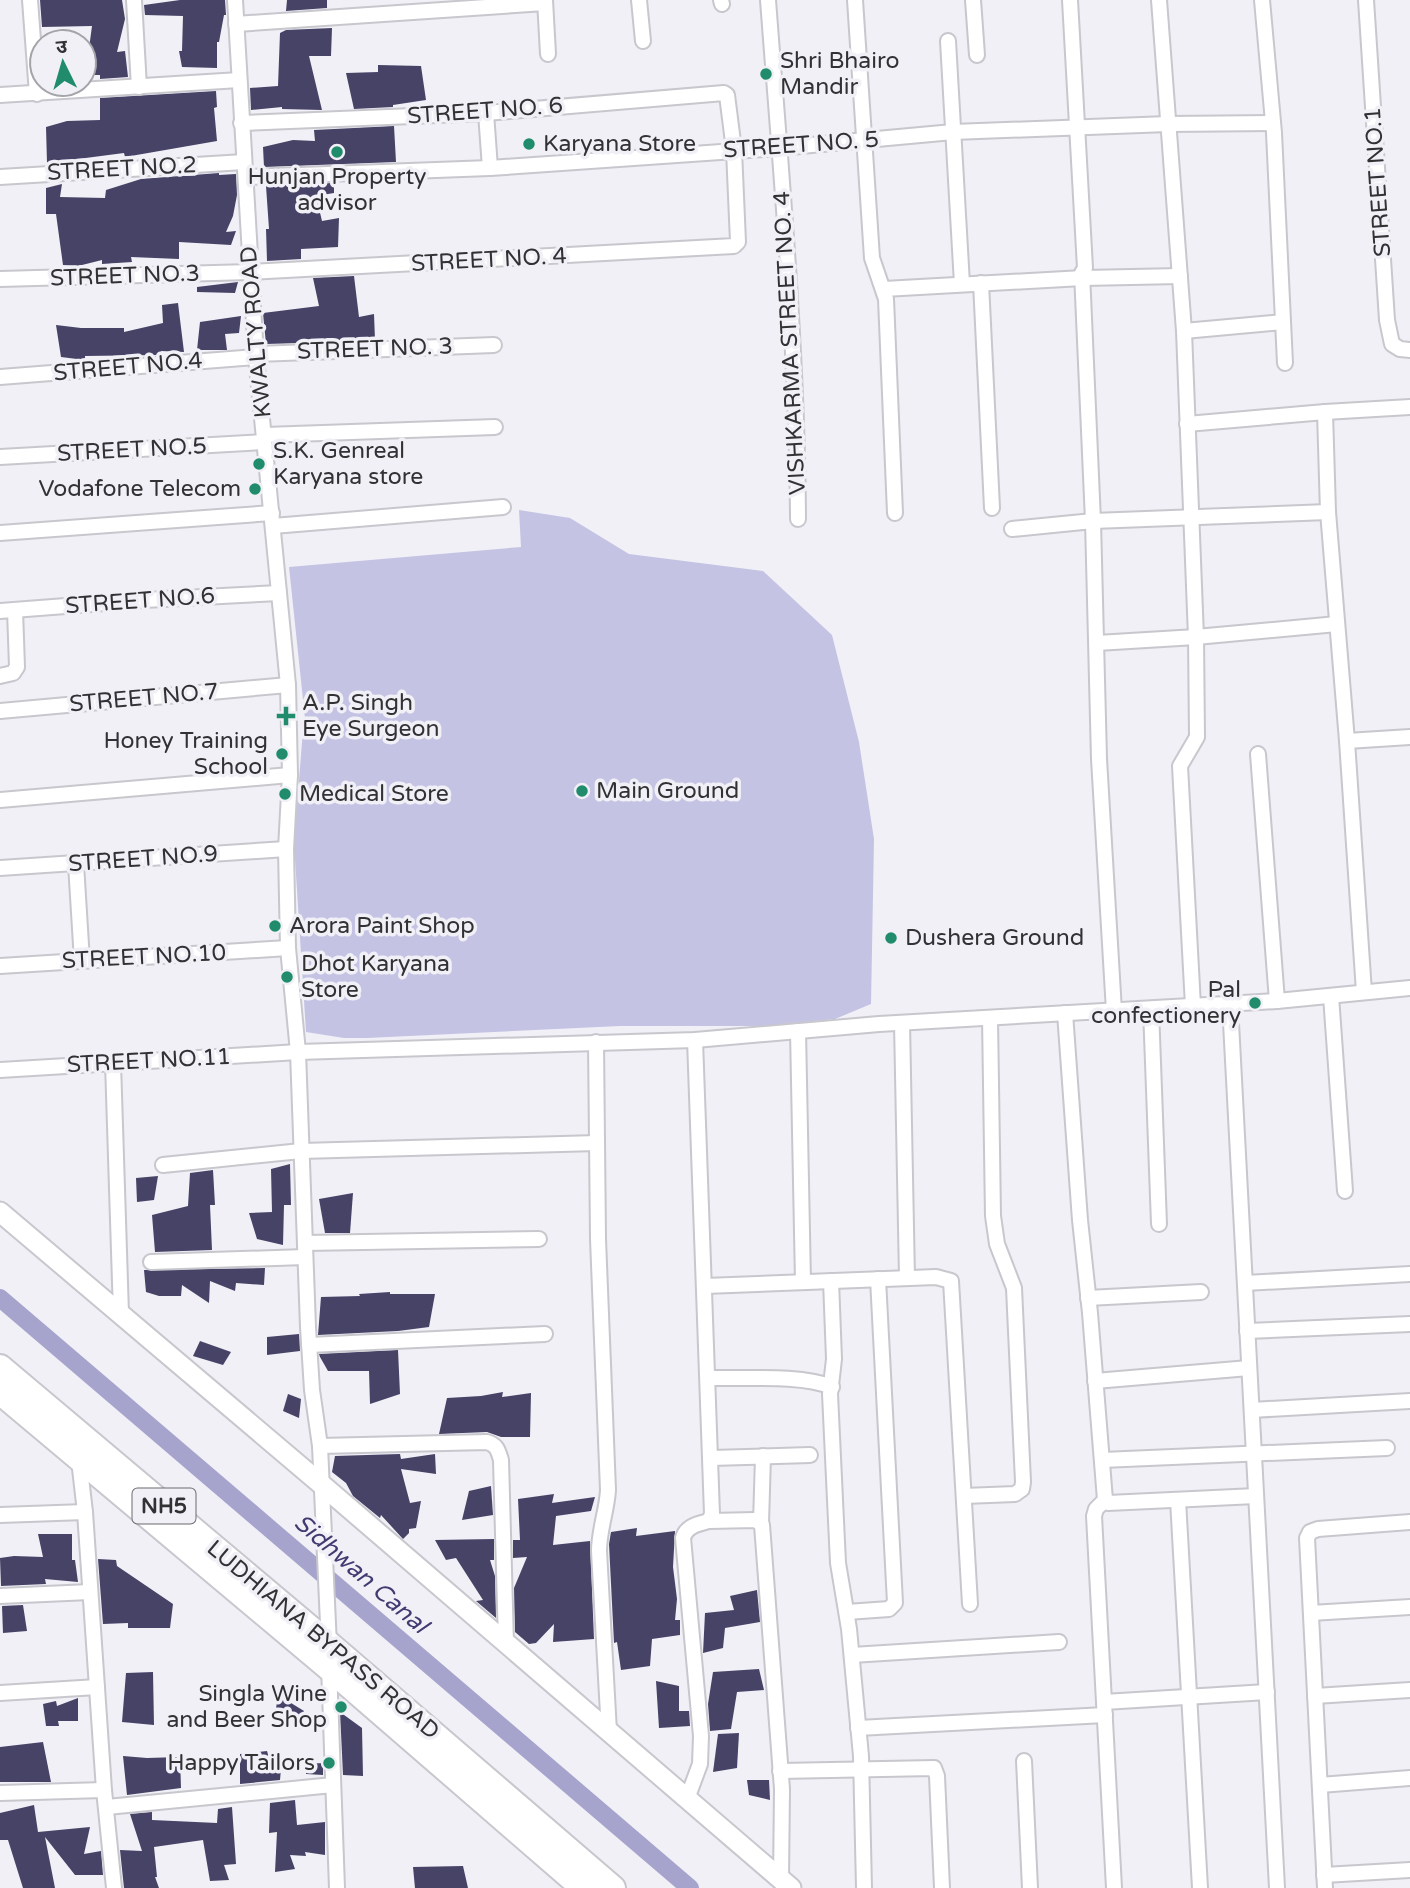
<svg xmlns="http://www.w3.org/2000/svg" width="1410" height="1888" font-family="'Varela Round','Noto Sans Devanagari',sans-serif">
<rect width="100%" height="100%" fill="#f0f0f6"/>
<polygon fill="#c4c3e4" points="519,510 570,518 629,554 763,571 832,635 859,742 874,839 871,1004 835,1019 763,1026 620,1026 367,1038 344,1038 306,1032 294,843 303,730 306,728 289,567 521,547"/>
<g fill="none" stroke-linecap="round" stroke-linejoin="round">
<polyline stroke="#a6a4cd" stroke-width="18" points="0,1298 690,1888"/>
</g>
<g fill="#464367">
<polygon points="40,0 122,0 125,19 117,52 125,51 128,77 100,79 100,75 85,75 86,56 88,56 92,26 42,27"/>
<polygon points="180,0 225,0 226,15 224,15 219,42 217,42 217,68 182,67 179,51 182,51 183,16 145,15 144,5"/>
<polygon points="287,0 327,0 327,8 286,11"/>
<polygon points="332,28 331,56 309,56 322,110 282,109 282,107 251,110 250,88 278,86 280,33 286,30"/>
<polygon points="378,65 421,66 426,100 393,105 393,107 354,109 346,73 378,72"/>
<polygon points="216,91 217,107 214,108 217,141 125,157 124,153 47,163 46,127 67,121 100,120 100,98"/>
<polygon points="394,126 396,162 264,167 263,147 293,140 315,141 314,130"/>
<polygon points="219,173 219,175 236,174 237,195 233,216 226,232 236,231 231,245 179,242 179,259 131,257 132,262 102,264 102,260 78,266 63,265 56,214 46,214 46,188 62,184 60,197 105,198 106,190 141,179"/>
<polygon points="334,183 334,193 316,196 322,221 339,218 338,247 301,249 301,259 267,261 266,229 269,229 266,186"/>
<polygon points="354,276 359,317 374,314 375,340 339,341 331,338 332,342 266,344 263,313 319,306 313,278"/>
<polygon points="238,282 235,293 197,292 197,287"/>
<polygon points="178,303 184,352 161,351 162,355 158,355 85,356 85,360 61,357 56,325 81,328 124,328 124,332 163,323 162,305"/>
<polygon points="241,316 239,333 225,334 227,350 197,350 200,322"/>
<polygon points="290,1164 291,1205 284,1205 283,1245 257,1239 249,1213 272,1212 271,1169"/>
<polygon points="213,1170 215,1205 210,1205 212,1250 155,1252 152,1215 188,1206 190,1173"/>
<polygon points="158,1176 154,1200 137,1202 136,1178"/>
<polygon points="353,1193 350,1233 325,1233 319,1199"/>
<polygon points="265,1268 264,1285 236,1283 235,1291 210,1281 209,1303 182,1285 181,1296 159,1296 146,1292 144,1270"/>
<polygon points="390,1292 390,1294 435,1294 429,1327 398,1331 318,1335 321,1297 360,1296 359,1294"/>
<polygon points="299,1334 300,1351 267,1355 267,1337"/>
<polygon points="200,1341 231,1352 223,1365 193,1356"/>
<polygon points="398,1350 400,1394 370,1404 369,1371 328,1371 320,1357 319,1354"/>
<polygon points="503,1392 502,1397 531,1393 530,1437 501,1437 487,1432 439,1434 447,1398 481,1396"/>
<polygon points="288,1394 301,1399 299,1418 283,1411"/>
<polygon points="400,1454 401,1459 435,1454 436,1474 401,1469 410,1503 421,1501 416,1528 409,1529 409,1533 403,1539 381,1515 380,1518 353,1496 346,1483 332,1472 335,1456"/>
<polygon points="491,1486 493,1515 462,1520 469,1491"/>
<polygon points="554,1494 552,1503 595,1497 591,1511 556,1516 553,1545 590,1541 594,1639 553,1642 554,1624 536,1643 529,1644 515,1632 514,1588 527,1557 513,1558 513,1540 520,1540 518,1499"/>
<polygon points="637,1528 636,1536 675,1531 673,1567 677,1599 675,1620 680,1620 680,1635 652,1639 650,1666 621,1670 617,1642 614,1643 609,1544 611,1532"/>
<polygon points="38,1534 72,1534 72,1560 75,1560 78,1582 45,1579 46,1584 1,1586 0,1558 14,1556 43,1557"/>
<polygon points="494,1539 494,1560 490,1560 495,1576 496,1618 476,1601 483,1600 456,1558 446,1560 435,1540"/>
<polygon points="98,1559 116,1560 117,1566 173,1604 170,1628 128,1628 128,1623 103,1624"/>
<polygon points="757,1590 760,1622 725,1628 723,1648 703,1653 705,1613 734,1610 730,1596"/>
<polygon points="23,1605 27,1631 3,1633 2,1606"/>
<polygon points="759,1669 764,1690 737,1692 731,1729 710,1731 708,1704 713,1672"/>
<polygon points="153,1672 154,1725 122,1722 126,1673"/>
<polygon points="656,1681 679,1686 679,1711 689,1711 690,1726 659,1728"/>
<polygon points="278,1695 304,1711 303,1729 274,1722"/>
<polygon points="78,1698 78,1721 58,1721 59,1726 46,1726 43,1704 56,1701 57,1706"/>
<polygon points="340,1712 362,1728 363,1776 343,1775"/>
<polygon points="739,1733 737,1768 713,1772 718,1734"/>
<polygon points="43,1742 51,1782 0,1782 0,1747"/>
<polygon points="267,1751 269,1758 282,1757 280,1780 240,1784 240,1754"/>
<polygon points="123,1756 147,1758 180,1757 181,1788 127,1795"/>
<polygon points="323,1763 323,1775 306,1774 306,1764"/>
<polygon points="747,1780 769,1780 770,1800 749,1795"/>
<polygon points="295,1800 297,1825 325,1822 325,1855 305,1852 306,1856 290,1855 295,1869 275,1872 277,1832 269,1833 270,1803"/>
<polygon points="34,1805 38,1832 90,1827 84,1854 101,1851 103,1875 75,1875 45,1837 55,1888 23,1888 8,1840 0,1840 0,1813"/>
<polygon points="232,1807 236,1864 224,1865 229,1880 210,1881 203,1840 154,1847 157,1877 155,1877 159,1888 124,1888 120,1850 142,1851 130,1814 152,1812 152,1820 217,1823 218,1809"/>
<polygon points="463,1866 468,1888 415,1888 413,1867"/>
</g>
<g fill="none" stroke-linecap="round" stroke-linejoin="round">
<defs>
<g id="street">
<polyline points="30,0 37,94"/>
<polyline points="134,0 139,87"/>
<polyline points="235,0 256,357 288,685 290,775 286,849 288,948 298,1052 308,1327 312,1390 320,1446 329,1646"/>
<polyline points="545,0 548,54"/>
<polyline points="639,0 643,41"/>
<polyline points="721,0 722,4"/>
<path d="M768,0c13,172 29,346 30,519"/>
<polyline points="855,0 872,258 886,299 895,513"/>
<polyline points="973,0 977,55"/>
<polyline points="1070,0 1085,268 1082,273 1093,521 1099,759 1114,1011"/>
<polyline points="1159,0 1184,331 1196,637 1197,737 1180,766 1193,1006"/>
<polyline points="1262,0 1274,133 1285,363"/>
<polyline points="1366,0 1387,320 1392,344 1400,349 1410,350"/>
<polyline points="236,24 545,3"/>
<polyline points="948,41 962,284"/>
<polyline points="0,95 239,80"/>
<polyline points="486,113 490,168"/>
<polyline points="0,177 244,162"/>
<polyline points="246,177 490,168 779,148 953,132 1168,124 1273,123"/>
<polyline points="0,279 250,272 734,246 738,242 734,150 727,95 724,93 486,113 241,123"/>
<polyline points="981,283 992,508"/>
<polyline points="884,289 1083,278 1180,276"/>
<polyline points="1184,331 1283,322"/>
<polyline points="257,354 494,345"/>
<polyline points="0,377 256,357"/>
<polyline points="1325,412 1328,512 1347,741 1364,992"/>
<polyline points="1187,424 1325,412 1410,407"/>
<polyline points="265,435 495,427"/>
<polyline points="0,457 263,442"/>
<polyline points="273,526 503,507"/>
<polyline points="1012,529 1093,521 1328,512"/>
<polyline points="0,533 272,513"/>
<polyline points="0,611 144,600 279,593"/>
<polyline points="1097,643 1196,637 1337,624"/>
<polyline points="0,676 13,673 17,667 15,610"/>
<polyline points="0,711 288,685"/>
<polyline points="1347,741 1410,737"/>
<polyline points="1258,754 1277,1001"/>
<polyline points="0,800 290,775"/>
<polyline points="76,864 82,961"/>
<polyline points="0,868 286,849"/>
<polyline points="0,966 288,948"/>
<polyline points="1331,996 1345,1191"/>
<polyline points="1230,1004 1277,1888"/>
<polyline points="1151,1009 1159,1224"/>
<polyline points="1065,1013 1080,1220 1090,1313 1105,1500 1108,1503 1256,1496"/>
<polyline points="902,1023 907,1278"/>
<polyline points="798,1031 803,1282"/>
<path d="M596,1042l2,197 10,251c-1,20 -9,40 -9,61l10,181"/>
<polyline points="113,1063 121,1314"/>
<polyline points="0,1070 298,1052 695,1040 879,1024 1277,1001 1410,988"/>
<polyline points="163,1165 301,1151 597,1143"/>
<polyline points="305,1243 539,1239"/>
<polyline points="151,1262 305,1257"/>
<polyline points="831,1281 834,1359 830,1394 838,1563 849,1629 861,1756 864,1888"/>
<polyline points="1245,1283 1410,1274"/>
<polyline points="705,1286 936,1277 951,1281 970,1604"/>
<polyline points="1088,1298 1201,1292"/>
<polyline points="1247,1331 1410,1324"/>
<polyline points="309,1345 545,1334"/>
<path d="M709,1378c35,1 92,-4 123,9"/>
<polyline points="1095,1381 1249,1368"/>
<polyline points="1252,1410 1410,1401"/>
<path d="M320,1446l167,-4c10,3 11,8 14,18l5,184"/>
<polyline points="711,1458 810,1455"/>
<polyline points="79,1460 85,1512 104,1790 114,1888"/>
<polyline points="1102,1460 1387,1448"/>
<polyline points="964,1496 1015,1494 1022,1489 1023,1482 1014,1288 997,1244 993,1216 990,1018"/>
<polyline points="1105,1500 1096,1509 1094,1516 1114,1888"/>
<polyline points="1178,1500 1200,1888"/>
<polyline points="0,1515 85,1512"/>
<polyline points="709,1521 756,1520 762,1525 782,1789 781,1880"/>
<polyline points="761,1523 763,1456"/>
<polyline points="0,1596 90,1592"/>
<polyline points="847,1612 889,1609 895,1603 878,1279"/>
<polyline points="1311,1613 1410,1607"/>
<polyline points="852,1655 1059,1642"/>
<polyline points="329,1666 337,1888"/>
<polyline points="0,1693 97,1687"/>
<polyline points="1315,1696 1410,1690"/>
<polyline points="1104,1702 1267,1692"/>
<polyline points="858,1728 1105,1715"/>
<polyline points="1024,1761 1030,1888"/>
<polyline points="780,1771 934,1768 937,1776 942,1888"/>
<polyline points="1320,1785 1410,1778"/>
<polyline points="0,1793 104,1790"/>
<path d="M687,1799l13,-35 1,-28 -18,-198c3,-12 15,-14 26,-17l3,-7 -17,-474"/>
<polyline points="107,1807 333,1785"/>
<polyline points="1324,1875 1410,1870"/>
<polyline points="1325,1888 1307,1538 1310,1532 1318,1529 1410,1522"/>
</g>
<polyline id="secondary" points="0,1212 321,1484 791,1888"/>
<g id="highway">
<polyline points="0,1367 329,1644 613,1888"/>
<polyline points="0,1392 329,1668 583,1888"/>
</g>
</defs>
<use href="#street" stroke="#c7c7cd" stroke-width="18"/>
<use href="#secondary" stroke="#c7c7cd" stroke-width="23"/>
<use href="#highway" stroke="#c7c7cd" stroke-width="28"/>
<use href="#street" stroke="#fff" stroke-width="14"/>
<use href="#secondary" stroke="#fff" stroke-width="19"/>
<use href="#highway" stroke="#fff" stroke-width="24"/>
</g>
<g fill="#208c6b" stroke="#f0f0f6" stroke-width="2.5">
<circle cx="766" cy="74" r="7"/>
<circle cx="529" cy="144" r="7"/>
<circle cx="337" cy="152" r="7"/>
<circle cx="259" cy="464" r="7"/>
<circle cx="255" cy="489" r="7"/>
<path d="M282.5 705.5h7v7h7v7h-7v7h-7v-7h-7v-7h7z"/>
<circle cx="282" cy="754" r="7"/>
<circle cx="582" cy="791" r="7"/>
<circle cx="285" cy="794" r="7"/>
<circle cx="275" cy="926" r="7"/>
<circle cx="891" cy="938" r="7"/>
<circle cx="287" cy="977" r="7"/>
<circle cx="1255" cy="1003" r="7"/>
<circle cx="341" cy="1707" r="7"/>
<circle cx="329" cy="1763" r="7"/>
</g>
<g text-anchor="middle" dominant-baseline="central" stroke-width="7" stroke-linejoin="round" paint-order="stroke">
<rect fill="#f0f0f6" stroke="#6b6b6f" stroke-width="2" x="132.5" y="1488.5" width="63" height="35" rx="5"/>
<g font-size="21" font-weight="bold" fill="#323235">
<text x="164" y="1506">NH5</text>
</g>
<g font-size="23" fill="#323235" stroke="#f0f0f6" text-anchor="start">
<text x="780" y="61">Shri Bhairo<tspan x="780" dy="26">Mandir</tspan></text>
<text x="543" y="144">Karyana Store</text>
<text x="337" y="177" text-anchor="middle">Hunjan Property<tspan x="337" dy="26">advisor</tspan></text>
<text x="273" y="451">S.K. Genreal<tspan x="273" dy="26">Karyana store</tspan></text>
<text x="241" y="489" text-anchor="end">Vodafone Telecom</text>
<text x="302" y="703">A.P. Singh<tspan x="302" dy="26">Eye Surgeon</tspan></text>
<text x="268" y="741" text-anchor="end">Honey Training<tspan x="268" dy="26">School</tspan></text>
<text x="596" y="791">Main Ground</text>
<text x="299" y="794">Medical Store</text>
<text x="289" y="926">Arora Paint Shop</text>
<text x="905" y="938">Dushera Ground</text>
<text x="301" y="964">Dhot Karyana<tspan x="301" dy="26">Store</tspan></text>
<text x="1241" y="990" text-anchor="end">Pal<tspan x="1241" dy="26">confectionery</tspan></text>
<text x="327" y="1694" text-anchor="end">Singla Wine<tspan x="327" dy="26">and Beer Shop</tspan></text>
<text x="315" y="1763" text-anchor="end">Happy Tailors</text>
</g>
<g font-size="23" fill="#323235" stroke="#f0f0f6">
<text transform="translate(485 111) rotate(-4)">STREET NO. 6</text>
<text transform="translate(801 145) rotate(-4)">STREET NO. 5</text>
<text transform="translate(122 169) rotate(-3)">STREET NO.2</text>
<text transform="translate(1378 182) rotate(-94)">STREET NO.1</text>
<text transform="translate(489 260) rotate(-3)">STREET NO. 4</text>
<text transform="translate(125 276) rotate(-2)">STREET NO.3</text>
<text transform="translate(256 332) rotate(-95)">KWALTY ROAD</text>
<text transform="translate(790 343) rotate(-93)">VISHKARMA STREET NO. 4</text>
<text transform="translate(375 349) rotate(-2)">STREET NO. 3</text>
<text transform="translate(128 367) rotate(-5)">STREET NO.4</text>
<text transform="translate(132 450) rotate(-3)">STREET NO.5</text>
<text transform="translate(140 601) rotate(-4)">STREET NO.6</text>
<text transform="translate(144 698) rotate(-5)">STREET NO.7</text>
<text transform="translate(143 859) rotate(-4)">STREET NO.9</text>
<text transform="translate(144 957) rotate(-3)">STREET NO.10</text>
<text transform="translate(149 1061) rotate(-3)">STREET NO.11</text>
<text transform="translate(323 1640) rotate(40)">LUDHIANA BYPASS ROAD</text>
</g>
<g font-size="24" font-style="italic" fill="#423b71" stroke="#f0f0f6">
<text transform="translate(361 1574) rotate(41)">Sidhwan Canal</text>
</g>
</g>
<g transform="translate(63 63) rotate(355)"><circle r="33" fill="#f0f0f6" stroke="#a4a4a9" stroke-width="2"/>
<path d="M0-5L12 26L0 18L-12 26Z" fill="#208c6b"/>
<text y="-10" font-size="19" font-weight="bold" text-anchor="middle" fill="#323235">उ</text>
</g>
</svg>
